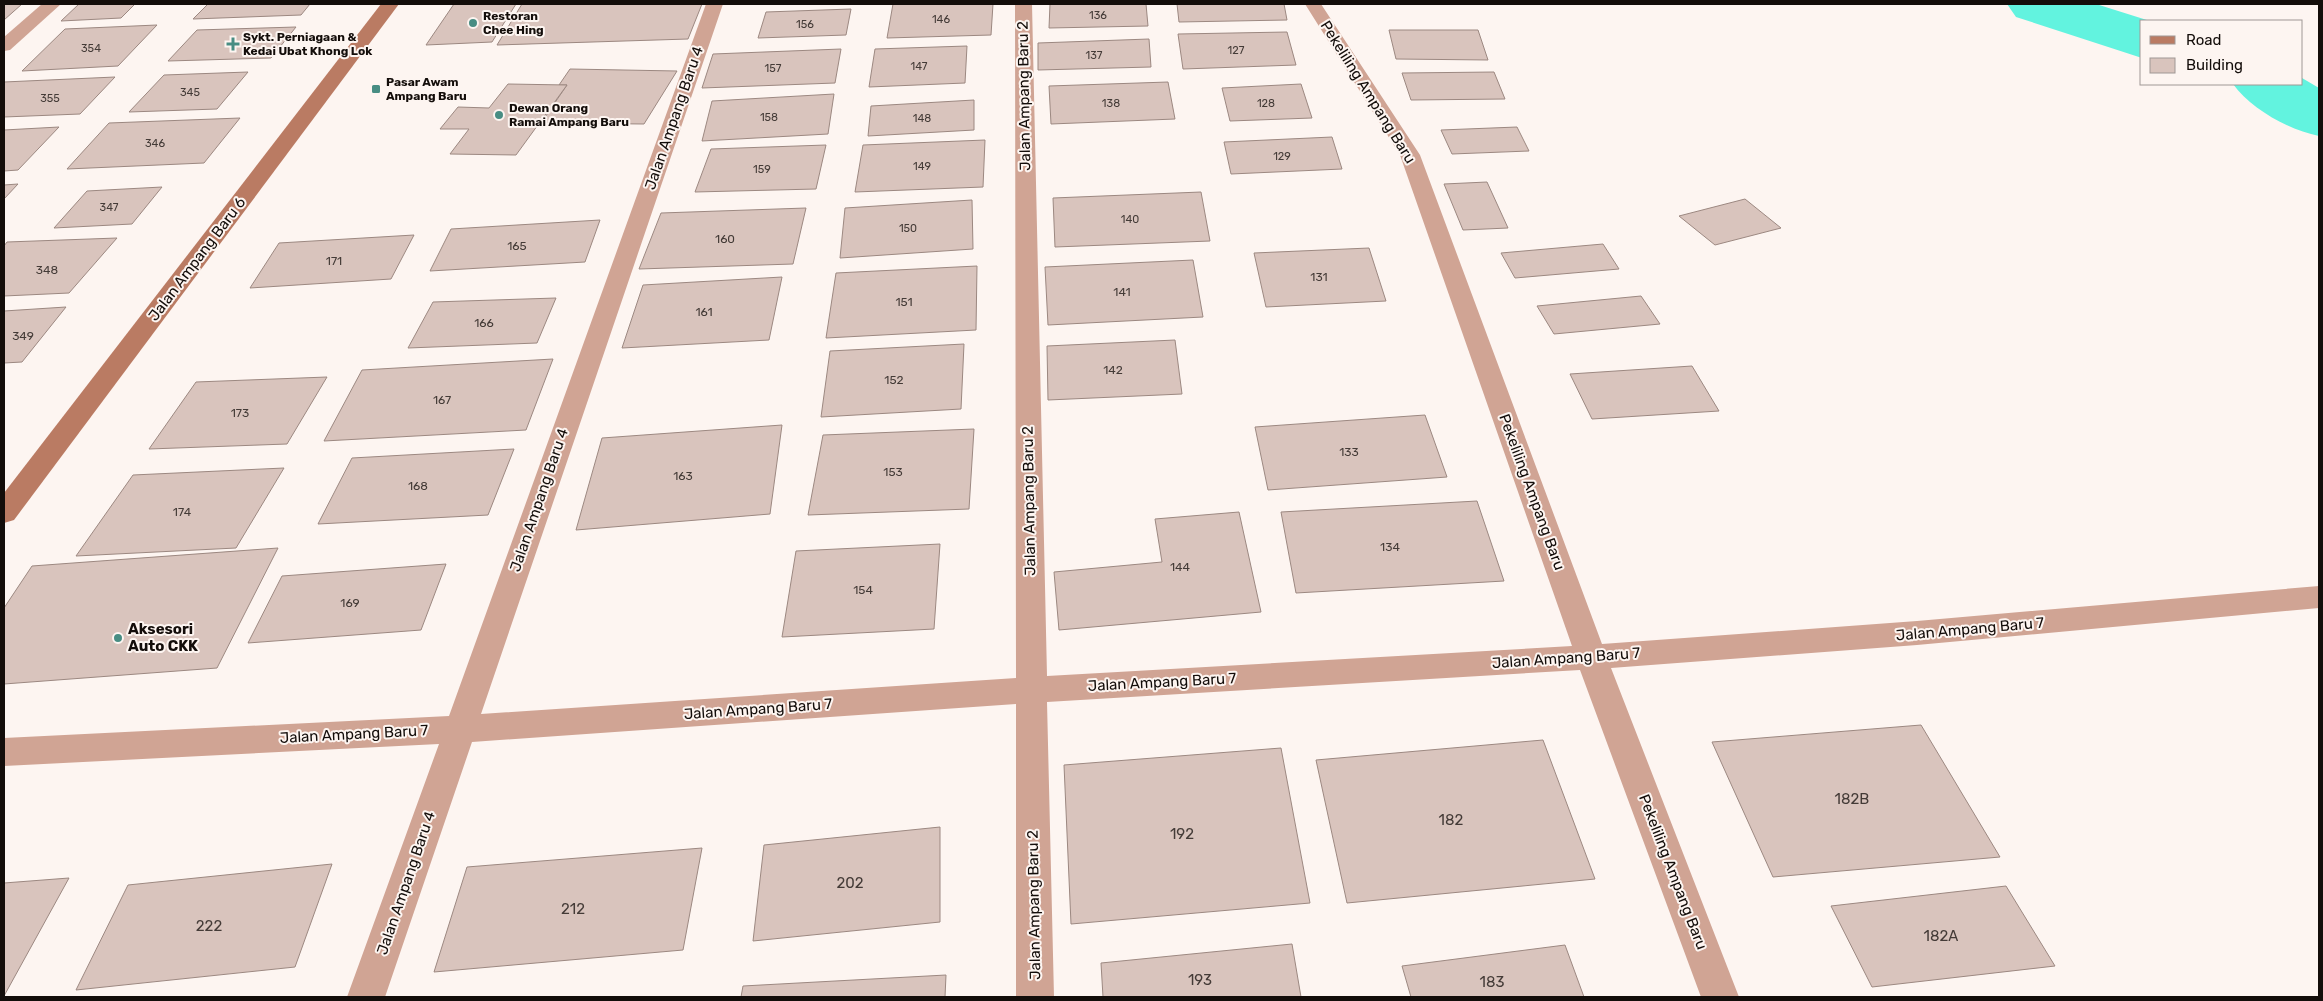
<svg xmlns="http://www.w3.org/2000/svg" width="2323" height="1001" font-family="Rubik,sans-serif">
<rect width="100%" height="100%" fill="#fdf5f1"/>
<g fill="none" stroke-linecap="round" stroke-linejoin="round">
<g fill="#62f3df" fill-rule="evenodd">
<polygon points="2007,4 2096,4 2150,21 2142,21 2142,58 2016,17"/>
<path d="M2302,78l17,10v48c-30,-6 -68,-27 -86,-52h69z"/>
</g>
</g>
<g fill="#d9c4bd" stroke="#9c8881">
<polygon points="4,4 22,4 4,20"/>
<polygon points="79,4 135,4 121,18 61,21"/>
<polygon points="208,4 310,4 301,15 193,19"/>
<polygon points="454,4 516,4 492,42 426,45"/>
<polygon points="522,4 702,4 688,39 497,45"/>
<polygon points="893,4 993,4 991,35 887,38"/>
<polygon points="1050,4 1146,4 1148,26 1049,28"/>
<polygon points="1177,4 1284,4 1287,20 1179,22"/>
<polygon points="851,9 846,35 758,38 766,12"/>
<polygon points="157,25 118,66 22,71 65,29"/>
<polygon points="296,27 271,58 168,61 197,30"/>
<polygon points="1389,30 1478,30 1488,60 1396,59"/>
<polygon points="1287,32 1296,65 1183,69 1178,34"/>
<polygon points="1149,39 1151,67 1038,70 1038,43"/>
<polygon points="967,46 965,83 869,87 875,49"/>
<polygon points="841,49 835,83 702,88 713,54"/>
<polygon points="570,69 677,71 644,124 541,123 567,85 559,85"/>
<polygon points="248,72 217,109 129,112 164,75"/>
<polygon points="1494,72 1505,99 1411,100 1402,73"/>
<polygon points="115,77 80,114 4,117 4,82"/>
<polygon points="1168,82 1175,119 1051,124 1049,86"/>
<polygon points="508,84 567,85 516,155 450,154 469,129 440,129 458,107 489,108"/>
<polygon points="1301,84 1312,118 1230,121 1222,88"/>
<polygon points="834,94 828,134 702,141 712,101"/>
<polygon points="974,100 974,130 868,136 871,106"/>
<polygon points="240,118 204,163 67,169 109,123"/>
<polygon points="59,127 18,170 4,171 4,130"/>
<polygon points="1517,127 1529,151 1452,154 1441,130"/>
<polygon points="1332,137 1342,169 1231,174 1224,142"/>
<polygon points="985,140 983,187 855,192 863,145"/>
<polygon points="826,145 816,189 695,192 711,149"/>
<polygon points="1487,182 1508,228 1463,230 1444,184"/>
<polygon points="18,184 4,199 4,185"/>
<polygon points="162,187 132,224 54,228 87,191"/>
<polygon points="1201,192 1210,241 1055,247 1053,198"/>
<polygon points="1745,199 1781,228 1715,245 1679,216"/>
<polygon points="972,200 973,249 840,258 845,208"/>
<polygon points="806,208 793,264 639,269 661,213"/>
<polygon points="600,220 585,262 430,271 451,229"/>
<polygon points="414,235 391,279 250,288 279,243"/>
<polygon points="117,238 69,293 4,296 4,246 7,242"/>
<polygon points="1603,244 1619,269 1515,278 1501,253"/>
<polygon points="1369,248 1386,301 1266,307 1254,253"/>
<polygon points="1193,260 1203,317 1048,325 1045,267"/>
<polygon points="977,266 976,330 826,338 836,273"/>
<polygon points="782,277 769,340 622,348 643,285"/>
<polygon points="1641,296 1660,324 1554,334 1537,306"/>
<polygon points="556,298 537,343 408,348 433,302"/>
<polygon points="66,307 22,362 4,363 4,311"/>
<polygon points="1175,340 1182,394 1048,400 1047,346"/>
<polygon points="964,344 961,409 821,417 830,351"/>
<polygon points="553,359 526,430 324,441 362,370"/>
<polygon points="1692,366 1719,411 1592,419 1570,374"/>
<polygon points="327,377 287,444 149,449 196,382"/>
<polygon points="1425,415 1447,477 1268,490 1255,427"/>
<polygon points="782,425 770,514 576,530 602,438"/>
<polygon points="974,429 969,509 808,515 823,435"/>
<polygon points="514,449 488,515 318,524 352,458"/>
<polygon points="284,468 236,548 76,556 133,475"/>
<polygon points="1477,501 1504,581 1296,593 1281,512"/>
<polygon points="1239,512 1261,612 1059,630 1054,572 1162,562 1155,519"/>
<polygon points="940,544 934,629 782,637 796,551"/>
<polygon points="278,548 217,668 4,684 4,608 32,566"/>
<polygon points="446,564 421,630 248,643 282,576"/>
<polygon points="1921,725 2000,857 1773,877 1712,742"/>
<polygon points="1543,740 1595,879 1347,903 1316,760"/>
<polygon points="1281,748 1310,903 1071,924 1064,765"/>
<polygon points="940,827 940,922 753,941 764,845"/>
<polygon points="702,848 683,950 434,972 467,867"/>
<polygon points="332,864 295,967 76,990 128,885"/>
<polygon points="69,878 4,996 4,883"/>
<polygon points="2006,886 2055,966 1872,987 1831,906"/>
<polygon points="1292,944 1301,997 1103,997 1101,963"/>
<polygon points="1565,945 1584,997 1411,997 1402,966"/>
<polygon points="946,975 945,997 741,997 743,986"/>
</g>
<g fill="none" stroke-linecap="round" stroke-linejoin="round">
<g fill="#d0a494" fill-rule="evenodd">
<polygon points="42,4 61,4 10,50 4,51 4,37"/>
<polygon points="706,4 723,4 481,714 1016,678 1015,4 1032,4 1047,676 1572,646 1400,155 1305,4 1321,4 1420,155 1602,644 1917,621 2319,586 2319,608 1917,645 1611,668 1739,997 1701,997 1580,670 1047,702 1054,997 1016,997 1016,704 472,742 385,997 347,997 439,744 4,766 4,738 449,716"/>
</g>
<polygon fill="#ba7b63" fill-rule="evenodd" points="381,4 399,4 14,520 4,523 4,493"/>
</g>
<g fill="#488d83" stroke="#fdf5f1" stroke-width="2">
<circle cx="473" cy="23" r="5"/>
<path d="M230.5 36.5h5v5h5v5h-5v5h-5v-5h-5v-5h5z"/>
<rect x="371" y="84" width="10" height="10" rx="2.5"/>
<circle cx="499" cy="115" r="5"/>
<circle cx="118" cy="638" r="5"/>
</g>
<g text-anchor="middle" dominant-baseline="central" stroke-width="4" stroke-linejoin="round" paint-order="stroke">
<g font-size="11" fill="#443b37">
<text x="1098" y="15">136</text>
<text x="941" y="19">146</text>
<text x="805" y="24">156</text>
<text x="91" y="48">354</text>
<text x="1236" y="50">127</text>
<text x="1094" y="55">137</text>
<text x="919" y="66">147</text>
<text x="773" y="68">157</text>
<text x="190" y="92">345</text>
<text x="50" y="98">355</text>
<text x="1111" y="103">138</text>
<text x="1266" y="103">128</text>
<text x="769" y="117">158</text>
<text x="922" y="118">148</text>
<text x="155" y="143">346</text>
<text x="1282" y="156">129</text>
<text x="922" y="166">149</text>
<text x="762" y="169">159</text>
<text x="109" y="207">347</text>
<text x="1130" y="219">140</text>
<text x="908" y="228">150</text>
</g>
<g font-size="12" font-weight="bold" fill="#130d0a" stroke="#fdf5f1" text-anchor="start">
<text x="483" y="16">Restoran<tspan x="483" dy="14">Chee Hing</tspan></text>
<text x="243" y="37">Sykt. Perniagaan &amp;<tspan x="243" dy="14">Kedai Ubat Khong Lok</tspan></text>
<text x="386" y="82">Pasar Awam<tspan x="386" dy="14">Ampang Baru</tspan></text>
<text x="509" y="108">Dewan Orang<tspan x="509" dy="14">Ramai Ampang Baru</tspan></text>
</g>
<g font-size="12" fill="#443b37">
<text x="725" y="239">160</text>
<text x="517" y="246">165</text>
<text x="334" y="261">171</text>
<text x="47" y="270">348</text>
<text x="1319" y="277">131</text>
<text x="1122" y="292">141</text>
<text x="904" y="302">151</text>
<text x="704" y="312">161</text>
<text x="484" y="323">166</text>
<text x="23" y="336">349</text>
<text x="1113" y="370">142</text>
<text x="894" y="380">152</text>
<text x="442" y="400">167</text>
<text x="240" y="413">173</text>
<text x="1349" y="452">133</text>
<text x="893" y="472">153</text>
<text x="683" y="476">163</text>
<text x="418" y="486">168</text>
<text x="182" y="512">174</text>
<text x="1390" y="547">134</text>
<text x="1180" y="567">144</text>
<text x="863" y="590">154</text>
<text x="350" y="603">169</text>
</g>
<g font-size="15" fill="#130d0a" stroke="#fdf5f1">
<text transform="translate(1368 92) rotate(58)">Pekeliling Ampang Baru</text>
<text transform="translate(1024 96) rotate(-91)">Jalan Ampang Baru 2</text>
<text transform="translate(674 118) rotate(-71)">Jalan Ampang Baru 4</text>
<text transform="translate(197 259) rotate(-53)">Jalan Ampang Baru 6</text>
<text transform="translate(1532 492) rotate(70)">Pekeliling Ampang Baru</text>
<text transform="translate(539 500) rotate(-71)">Jalan Ampang Baru 4</text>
<text transform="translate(1029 501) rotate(-91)">Jalan Ampang Baru 2</text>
<text transform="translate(1970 629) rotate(-5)">Jalan Ampang Baru 7</text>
<text transform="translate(1566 658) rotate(-4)">Jalan Ampang Baru 7</text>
<text transform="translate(1162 682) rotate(-3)">Jalan Ampang Baru 7</text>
<text transform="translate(758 709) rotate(-4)">Jalan Ampang Baru 7</text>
<text transform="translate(354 734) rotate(-3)">Jalan Ampang Baru 7</text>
<text transform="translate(1673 872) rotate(69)">Pekeliling Ampang Baru</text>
<text transform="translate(406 883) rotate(-71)">Jalan Ampang Baru 4</text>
<text transform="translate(1034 905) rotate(-91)">Jalan Ampang Baru 2</text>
</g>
<g font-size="15" font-weight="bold" fill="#130d0a" stroke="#fdf5f1" text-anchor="start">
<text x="128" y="629">Aksesori<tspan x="128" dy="17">Auto CKK</tspan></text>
</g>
<g font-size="15" fill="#443b37">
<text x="1852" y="799">182B</text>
<text x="1451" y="820">182</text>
<text x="1182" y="834">192</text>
<text x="850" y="883">202</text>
<text x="573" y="909">212</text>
<text x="209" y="926">222</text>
<text x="1941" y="936">182A</text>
<text x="1200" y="980">193</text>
<text x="1492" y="982">183</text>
</g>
</g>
<rect width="2323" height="1001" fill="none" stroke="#130d0a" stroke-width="10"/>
<rect x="2140" y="20" width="162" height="65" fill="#fdf5f1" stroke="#9f9895"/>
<rect x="2150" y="36" width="25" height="8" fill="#ba7b63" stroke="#9f9895"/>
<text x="2186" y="45" font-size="15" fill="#130d0a">Road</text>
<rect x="2150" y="58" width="25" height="15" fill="#d9c4bd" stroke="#9f9895"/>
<text x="2186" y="70" font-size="15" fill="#130d0a">Building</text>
</svg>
